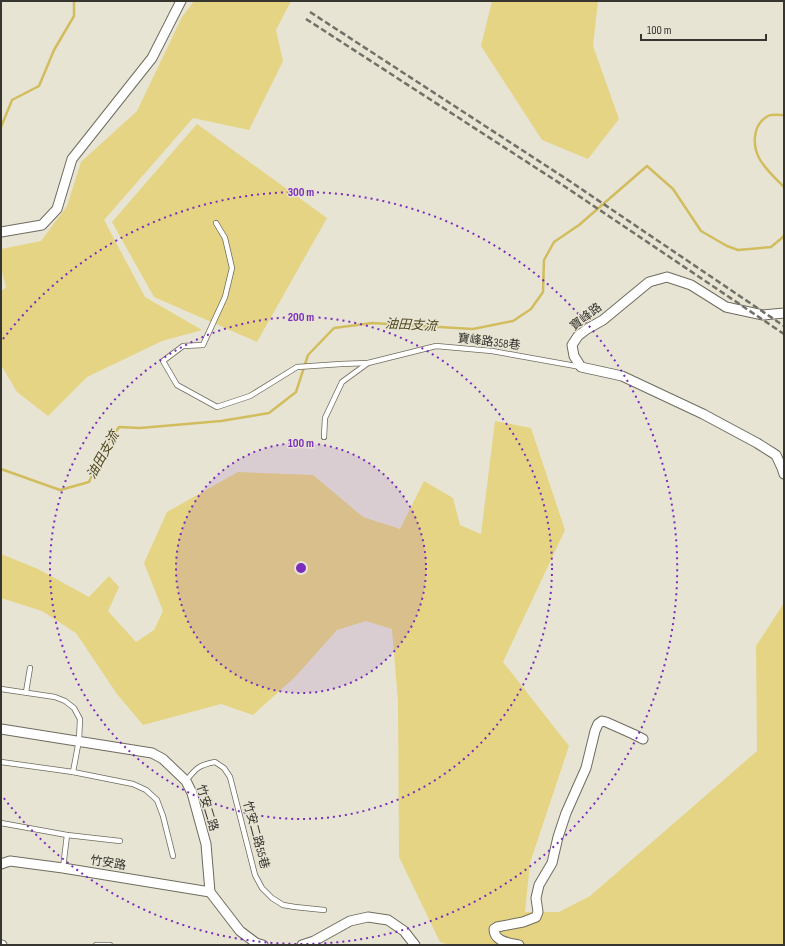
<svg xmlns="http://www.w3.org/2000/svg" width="785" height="946" font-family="'Sofia Sans Condensed','Noto Sans TC',sans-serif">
<rect width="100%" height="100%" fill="#e7e4d4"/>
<g fill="#e5d484">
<polygon points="194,1 291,1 276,30 283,61 249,130 193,118 104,220 145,297 202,330 162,341 87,377 48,416 17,392 1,365 1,292 6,287 1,268 1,249 41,241 67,206 81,162 137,111 182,17"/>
<polygon points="492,1 598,1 593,46 619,119 588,159 542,140 481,46"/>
<polygon points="197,124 327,218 257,342 154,297 112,222"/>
<polygon points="495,421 531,428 565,530 503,662 569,746 530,863 525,912 559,912 590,896 757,751 756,646 784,603 784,945 450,945 440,942 399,857 398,702 392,629 366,621 337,630 295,677 253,715 221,704 143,725 117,694 76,633 42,611 1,598 1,554 38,569 89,597 109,576 119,587 108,611 136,642 154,630 163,611 144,563 167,512 238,472 313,475 363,517 400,529 424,481 453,498 460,525 481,534"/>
</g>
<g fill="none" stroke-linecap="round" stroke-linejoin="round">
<g stroke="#d2bd5e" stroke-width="2.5">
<path d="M784,115c-5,0 -12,-1 -16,1 -15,8 -16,28 -9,42 6,11 16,20 25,29"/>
<polyline points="1,127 12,100 39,86 54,50 74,16 74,1"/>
<polyline points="1,469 60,490 89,482 103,451 119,427 140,428 221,421 269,413 296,392 308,355 334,328 372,323 473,329 513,321 531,309 543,292 544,260 554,242 579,225 647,166 673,189 701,231 727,246 738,250 771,247 783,237 784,235"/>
</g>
<defs>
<g id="lane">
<polyline points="216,223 225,238 232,268 225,297 203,345 183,346 163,361 177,385 217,407 250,396 297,367 341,364 368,363"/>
<polyline points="324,437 325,418 342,382 368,363 436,346 492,351 581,367"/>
<polyline points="1,689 55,697 65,701 74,708 80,719 79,740 73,772"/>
<polyline points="26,692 30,668"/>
<polyline points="1,762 73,772 133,784 146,790 157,800 163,816 173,856"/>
<path d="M186,781c10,-13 13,-16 29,-19l9,6 6,9 25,98 7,13 10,10 11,7 12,2 29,3"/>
<polyline points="1,823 67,835 120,841"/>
<polyline points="63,868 67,835"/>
<polyline points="96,945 110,945"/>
</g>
<g id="street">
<polyline points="1,232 42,225 57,209 72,159 152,58 181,1"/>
<polyline points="784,313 763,315 726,307 691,285 667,277 649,282 603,320 587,329 578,336 572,345 574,356 581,367 622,376 703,414 757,443 776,455 782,468 784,474"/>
<polyline points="1,729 152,753 163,759 186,781 192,793 206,844 210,892 240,931 256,943 263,945"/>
<polyline points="1,864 10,861 63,868 210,892"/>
<polyline points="1,945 2,945"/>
<polyline points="302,945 314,941 350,921 368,917 388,920 404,931 415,945"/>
<path d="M519,945c-9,-2 -25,-3 -25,-16l3,-2 26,-5 13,-5 2,-5 -2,-14 3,-13 13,-22 6,-26 8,-24 20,-45 9,-37 3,-7 4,-3 4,1 27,12 10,5"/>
</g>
</defs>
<use href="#lane" stroke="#6f6c5e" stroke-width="6"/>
<use href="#street" stroke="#6f6c5e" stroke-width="11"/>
<use href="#lane" stroke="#fff" stroke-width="4.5"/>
<use href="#street" stroke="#fff" stroke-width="9"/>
<g stroke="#727167" stroke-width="2.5" stroke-dasharray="6 3" stroke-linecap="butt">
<polyline points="310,12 568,180 784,326"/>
<polyline points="306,19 564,186 784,334"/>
</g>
</g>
<circle cx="301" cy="568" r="125" fill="#7b2cbf" fill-opacity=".12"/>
<g fill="none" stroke="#7b2cbf" stroke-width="2" stroke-dasharray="2 4">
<circle cx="301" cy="568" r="125"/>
<circle cx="301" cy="568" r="251"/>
<path d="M3 339A376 376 0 1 1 3 797"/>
</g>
<g text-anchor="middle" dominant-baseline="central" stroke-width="3" stroke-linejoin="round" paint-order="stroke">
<g font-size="12" fill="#36352f" stroke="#e7e4d4">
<text transform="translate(586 317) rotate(-38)">寶峰路</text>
<text transform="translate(489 342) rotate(7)">寶峰路358巷</text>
<text transform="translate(207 808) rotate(73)">竹安二路</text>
<text transform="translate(256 835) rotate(75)">竹安二路55巷</text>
<text transform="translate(108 863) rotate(9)">竹安路</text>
</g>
<g font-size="13" font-style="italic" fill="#50471f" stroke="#e7e4d4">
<text transform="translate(411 325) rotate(3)">油田支流</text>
<text transform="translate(103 455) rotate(-61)">油田支流</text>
</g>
</g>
<circle cx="301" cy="568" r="6" fill="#7b2cbf" stroke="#e7e4d4" stroke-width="2"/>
<g font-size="12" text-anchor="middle" font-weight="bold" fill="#7b2cbf" stroke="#e7e4d4" stroke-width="3" stroke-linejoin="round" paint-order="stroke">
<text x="301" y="196">300 m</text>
<text x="301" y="321">200 m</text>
<text x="301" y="447">100 m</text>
</g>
<rect width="785" height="946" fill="none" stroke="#36352f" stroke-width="4"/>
<path d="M641 34v6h125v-6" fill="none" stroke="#36352f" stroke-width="2"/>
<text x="647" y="34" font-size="12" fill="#36352f" stroke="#e7e4d4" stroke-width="3" paint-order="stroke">100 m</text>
</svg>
